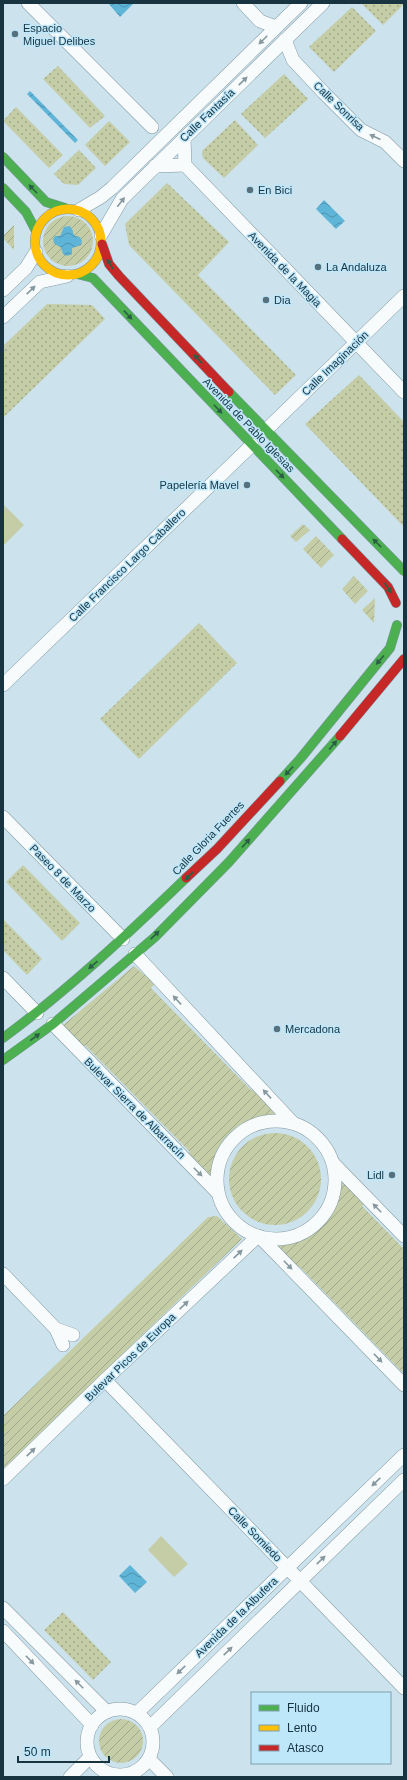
<svg xmlns="http://www.w3.org/2000/svg" width="407" height="1780" font-family="Helvetica,sans-serif">
<defs>
<pattern id="park-dots" width="8" height="8" patternUnits="userSpaceOnUse"><rect width="8" height="8" fill="#c4cda6"/><path d="M2 2h.1M6 6h.1" fill="none" stroke="#9ea789" stroke-width="1.8" stroke-linecap="round"/></pattern>
<pattern id="garden-furrows" width="10" height="10" patternUnits="userSpaceOnUse"><rect width="10" height="10" fill="#c4cda6"/><path d="M-1 1l2-2M0 10L10 0M9 11l2-2" fill="none" stroke="#9ea789"/></pattern>
<pattern id="water-waves" width="16" height="10" patternUnits="userSpaceOnUse"><rect width="16" height="10" fill="#5fb5d7"/><path d="M0 5q4-4 8 0t8 0" fill="none" stroke="#4d94b0"/></pattern>
</defs>
<rect width="100%" height="100%" fill="#cce2ed"/>
<g fill="#c4cda6">
<polygon points="3,504 24,525 3,546"/>
<polygon points="161,1536 188,1564 174,1577 148,1550"/>
</g>
<g fill="url(#park-dots)">
<polygon points="361,3 404,3 404,4 383,25"/>
<polygon points="352,7 376,31 334,72 309,47"/>
<polygon points="58,66 105,116 90,128 43,79"/>
<polygon points="284,74 308,99 265,138 241,114"/>
<polygon points="16,107 63,155 49,168 3,121"/>
<polygon points="235,120 258,145 224,178 203,158 202,151"/>
<polygon points="109,121 130,142 105,166 85,145"/>
<polygon points="79,150 96,168 78,185 64,184 54,174"/>
<polygon points="167,183 229,242 198,275 296,375 275,395 129,245 125,224"/>
<polygon points="47,304 92,305 105,319 3,418 3,346"/>
<polygon points="359,375 404,422 404,527 305,424"/>
<polygon points="199,623 237,663 139,759 100,719"/>
<polygon points="23,865 80,923 62,941 6,882"/>
<polygon points="3,919 42,959 27,975 3,950"/>
<polygon points="63,1612 111,1662 93,1680 44,1630"/>
</g>
<g fill="url(#garden-furrows)">
<circle cx="68" cy="241" r="25"/>
<polygon points="14,225 14,250 3,238 3,236"/>
<polygon points="303,524 310,530 296,542 290,536"/>
<polygon points="316,536 334,555 321,568 303,549"/>
<polygon points="354,576 368,591 355,604 342,589"/>
<polygon points="375,598 374,623 362,610"/>
<path d="M134,966l21,18 -4,4 100,102 3,-2 26,26c-27,0 -52,12 -64,38 -3,8 -3,19 -4,28l-25,-25 3,-3 -105,-107 -2,2 -21,-21z"/>
<circle cx="275" cy="1179" r="46"/>
<path d="M340,1177l26,25 -4,4 42,43v125l-104,-107 -3,1 -24,-24c39,-5 67,-25 67,-67z"/>
<polygon points="217,1216 242,1239 3,1469 3,1416 208,1217"/>
<circle cx="121" cy="1741" r="22"/>
</g>
<g fill="url(#water-waves)">
<polygon points="108,3 134,3 120,17"/>
<polygon points="30,91 78,140 75,143 27,94"/>
<polygon points="324,200 345,221 336,229 316,209"/>
<path d="M70,226l3,5v2l2,3 5,1 2,4 -1,4 -9,3v6l-5,2 -4,-2c-3,-11 -2,-5 -9,-11l-1,-4 2,-3h5l4,-9z"/>
<polygon points="130,1565 147,1582 135,1593 119,1576"/>
</g>
<g fill="none" stroke-linecap="round" stroke-linejoin="round">
<defs>
<g id="street">
<polyline points="28,3 152,127"/>
<polyline points="243,3 260,21 276,27"/>
<polyline points="285,40 293,60 324,93 361,130 385,142 404,161"/>
<polyline points="184,138 185,165 404,392"/>
<polyline points="155,166 185,165"/>
<polyline points="79,210 101,197 112,188 301,3"/>
<polyline points="101,235 122,199 323,3"/>
<polyline points="3,290 26,268 36,252"/>
<polyline points="3,317 40,282 67,276"/>
<polyline points="266,430 404,296"/>
<polyline points="3,685 252,445"/>
<polyline points="3,817 123,939"/>
<polyline points="135,954 293,1123"/>
<polyline points="3,978 37,1013"/>
<polyline points="53,1024 217,1192"/>
<circle cx="276" cy="1180" r="59"/>
<polyline points="333,1163 404,1236"/>
<polyline points="260,1237 404,1385"/>
<polyline points="3,1274 56,1329 63,1345"/>
<polyline points="56,1329 73,1335"/>
<polyline points="105,1380 404,1688"/>
<polyline points="3,1479 105,1380 258,1236"/>
<polyline points="3,1608 107,1712"/>
<polyline points="3,1631 92,1725"/>
<circle cx="120" cy="1742" r="33"/>
<polyline points="137,1713 404,1455"/>
<polyline points="150,1727 404,1480"/>
<polyline points="149,1759 167,1777"/>
<polyline points="70,1777 90,1757"/>
</g>
<g id="fast">
<polyline points="3,157 46,202 65,208"/>
<polyline points="3,188 26,212 36,231"/>
<polyline points="77,274 93,278 342,539"/>
<polyline points="229,392 404,571"/>
<polyline points="280,781 300,759 390,648 397,625"/>
<path d="M3,1038c65,-48 125,-104 183,-160"/>
<polyline points="3,1060 53,1024 155,937 229,862 340,736"/>
</g>
<circle id="slow" cx="68" cy="242" r="33"/>
<g id="jam">
<polyline points="102,244 109,264 119,276 229,392"/>
<polyline points="342,539 388,587 396,603"/>
<polyline points="340,736 404,659"/>
<polyline points="186,878 217,849 280,781"/>
</g>
</defs>
<use href="#street" stroke="#8098a2" stroke-width="14"/>
<use href="#fast" stroke="#8098a2" stroke-width="10"/>
<use href="#slow" stroke="#8098a2" stroke-width="10"/>
<use href="#jam" stroke="#8098a2" stroke-width="10"/>
<use href="#street" stroke="#f7fbfc" stroke-width="13"/>
<use href="#fast" stroke="#4caf50" stroke-width="9"/>
<use href="#slow" stroke="#ffc107" stroke-width="9"/>
<use href="#jam" stroke="#c62828" stroke-width="9"/>
</g>
<defs><path id="oneway-solid" d="M-6-.8H1V-3.2L6.5 0L1 3.2V.8H-6Z"/></defs>
<g fill="#87989e">
<use href="#oneway-solid" transform="translate(263 40) rotate(135)"/>
<use href="#oneway-solid" transform="translate(243 81) rotate(-44)"/>
<use href="#oneway-solid" transform="translate(375 137) rotate(-155)"/>
<use href="#oneway-solid" transform="translate(121 202) rotate(-52)"/>
<use href="#oneway-solid" transform="translate(31 290) rotate(-44)"/>
<use href="#oneway-solid" transform="translate(177 1000) rotate(-133)"/>
<use href="#oneway-solid" transform="translate(267 1094) rotate(-133)"/>
<use href="#oneway-solid" transform="translate(198 1172) rotate(45)"/>
<use href="#oneway-solid" transform="translate(377 1208) rotate(-134)"/>
<use href="#oneway-solid" transform="translate(238 1254) rotate(-43)"/>
<use href="#oneway-solid" transform="translate(288 1265) rotate(46)"/>
<use href="#oneway-solid" transform="translate(184 1305) rotate(-43)"/>
<use href="#oneway-solid" transform="translate(378 1358) rotate(46)"/>
<use href="#oneway-solid" transform="translate(31 1452) rotate(-44)"/>
<use href="#oneway-solid" transform="translate(376 1482) rotate(136)"/>
<use href="#oneway-solid" transform="translate(321 1560) rotate(-44)"/>
<use href="#oneway-solid" transform="translate(228 1651) rotate(-44)"/>
<use href="#oneway-solid" transform="translate(30 1660) rotate(46)"/>
<use href="#oneway-solid" transform="translate(181 1670) rotate(136)"/>
<use href="#oneway-solid" transform="translate(79 1684) rotate(-135)"/>
</g>
<g fill="#2a5f46">
<use href="#oneway-solid" transform="translate(33 189) rotate(-134)"/>
<use href="#oneway-solid" transform="translate(110 264) rotate(-121)"/>
<use href="#oneway-solid" transform="translate(128 315) rotate(47)"/>
<use href="#oneway-solid" transform="translate(198 359) rotate(-133)"/>
<use href="#oneway-solid" transform="translate(218 409) rotate(46)"/>
<use href="#oneway-solid" transform="translate(280 474) rotate(46)"/>
<use href="#oneway-solid" transform="translate(377 543) rotate(-135)"/>
<use href="#oneway-solid" transform="translate(388 588) rotate(56)"/>
<use href="#oneway-solid" transform="translate(380 660) rotate(130)"/>
<use href="#oneway-solid" transform="translate(333 745) rotate(-50)"/>
<use href="#oneway-solid" transform="translate(289 771) rotate(133)"/>
<use href="#oneway-solid" transform="translate(246 843) rotate(-48)"/>
<use href="#oneway-solid" transform="translate(189 876) rotate(136)"/>
<use href="#oneway-solid" transform="translate(155 935) rotate(-44)"/>
<use href="#oneway-solid" transform="translate(93 965) rotate(139)"/>
<use href="#oneway-solid" transform="translate(35 1037) rotate(-36)"/>
</g>
<g fill="#56717d" stroke="#bfe7fa" stroke-width="1.5">
<circle cx="15" cy="34" r="4"/>
<circle cx="250" cy="190" r="4"/>
<circle cx="318" cy="267" r="4"/>
<circle cx="266" cy="300" r="4"/>
<circle cx="247" cy="485" r="4"/>
<circle cx="277" cy="1029" r="4"/>
<circle cx="392" cy="1175" r="4"/>
</g>
<g text-anchor="middle" dominant-baseline="central" stroke-width="3" stroke-linejoin="round" paint-order="stroke">
<g font-size="11" fill="#173440" stroke="#bfe7fa" text-anchor="start">
<text x="23" y="28">Espacio<tspan x="23" dy="13">Miguel Delibes</tspan></text>
<text x="258" y="190">En Bici</text>
<text x="326" y="267">La Andaluza</text>
<text x="274" y="300">Dia</text>
<text x="239" y="485" text-anchor="end">Papelería Mavel</text>
<text x="285" y="1029">Mercadona</text>
<text x="384" y="1175" text-anchor="end">Lidl</text>
</g>
<g font-size="11" fill="#173440" stroke="#bfe7fa">
<text transform="translate(339 106) rotate(44)">Calle Sonrisa</text>
<text transform="translate(207 115) rotate(-44)">Calle Fantasía</text>
<text transform="translate(285 269) rotate(46)">Avenida de la Magia</text>
<text transform="translate(335 363) rotate(-44)">Calle Imaginación</text>
<text transform="translate(249 425) rotate(46)">Avenida de Pablo Iglesias</text>
<text transform="translate(127 565) rotate(-44)">Calle Francisco Largo Caballero</text>
<text transform="translate(208 838) rotate(-46)">Calle Gloria Fuertes</text>
<text transform="translate(63 878) rotate(46)">Paseo 8 de Marzo</text>
<text transform="translate(135 1108) rotate(45)">Bulevar Sierra de Albarracín</text>
<text transform="translate(130 1357) rotate(-44)">Bulevar Picos de Europa</text>
<text transform="translate(255 1534) rotate(46)">Calle Somiedo</text>
<text transform="translate(236 1617) rotate(-44)">Avenida de la Albufera</text>
</g>
</g>
<rect width="407" height="1780" fill="none" stroke="#173440" stroke-width="8"/>
<rect x="251" y="1692" width="140" height="72" fill="#bfe7fa" stroke="#7c9fb0"/>
<rect x="259" y="1705" width="20" height="6" fill="#4caf50" stroke="#7c9fb0"/>
<text x="287" y="1712" font-size="12" fill="#173440">Fluido</text>
<rect x="259" y="1725" width="20" height="6" fill="#ffc107" stroke="#7c9fb0"/>
<text x="287" y="1732" font-size="12" fill="#173440">Lento</text>
<rect x="259" y="1745" width="20" height="6" fill="#c62828" stroke="#7c9fb0"/>
<text x="287" y="1752" font-size="12" fill="#173440">Atasco</text>
<path d="M18 1756v6h91v-6" fill="none" stroke="#173440" stroke-width="2"/>
<text x="24" y="1756" font-size="12" fill="#173440" stroke="#bfe7fa" stroke-width="3" paint-order="stroke">50 m</text>
</svg>
